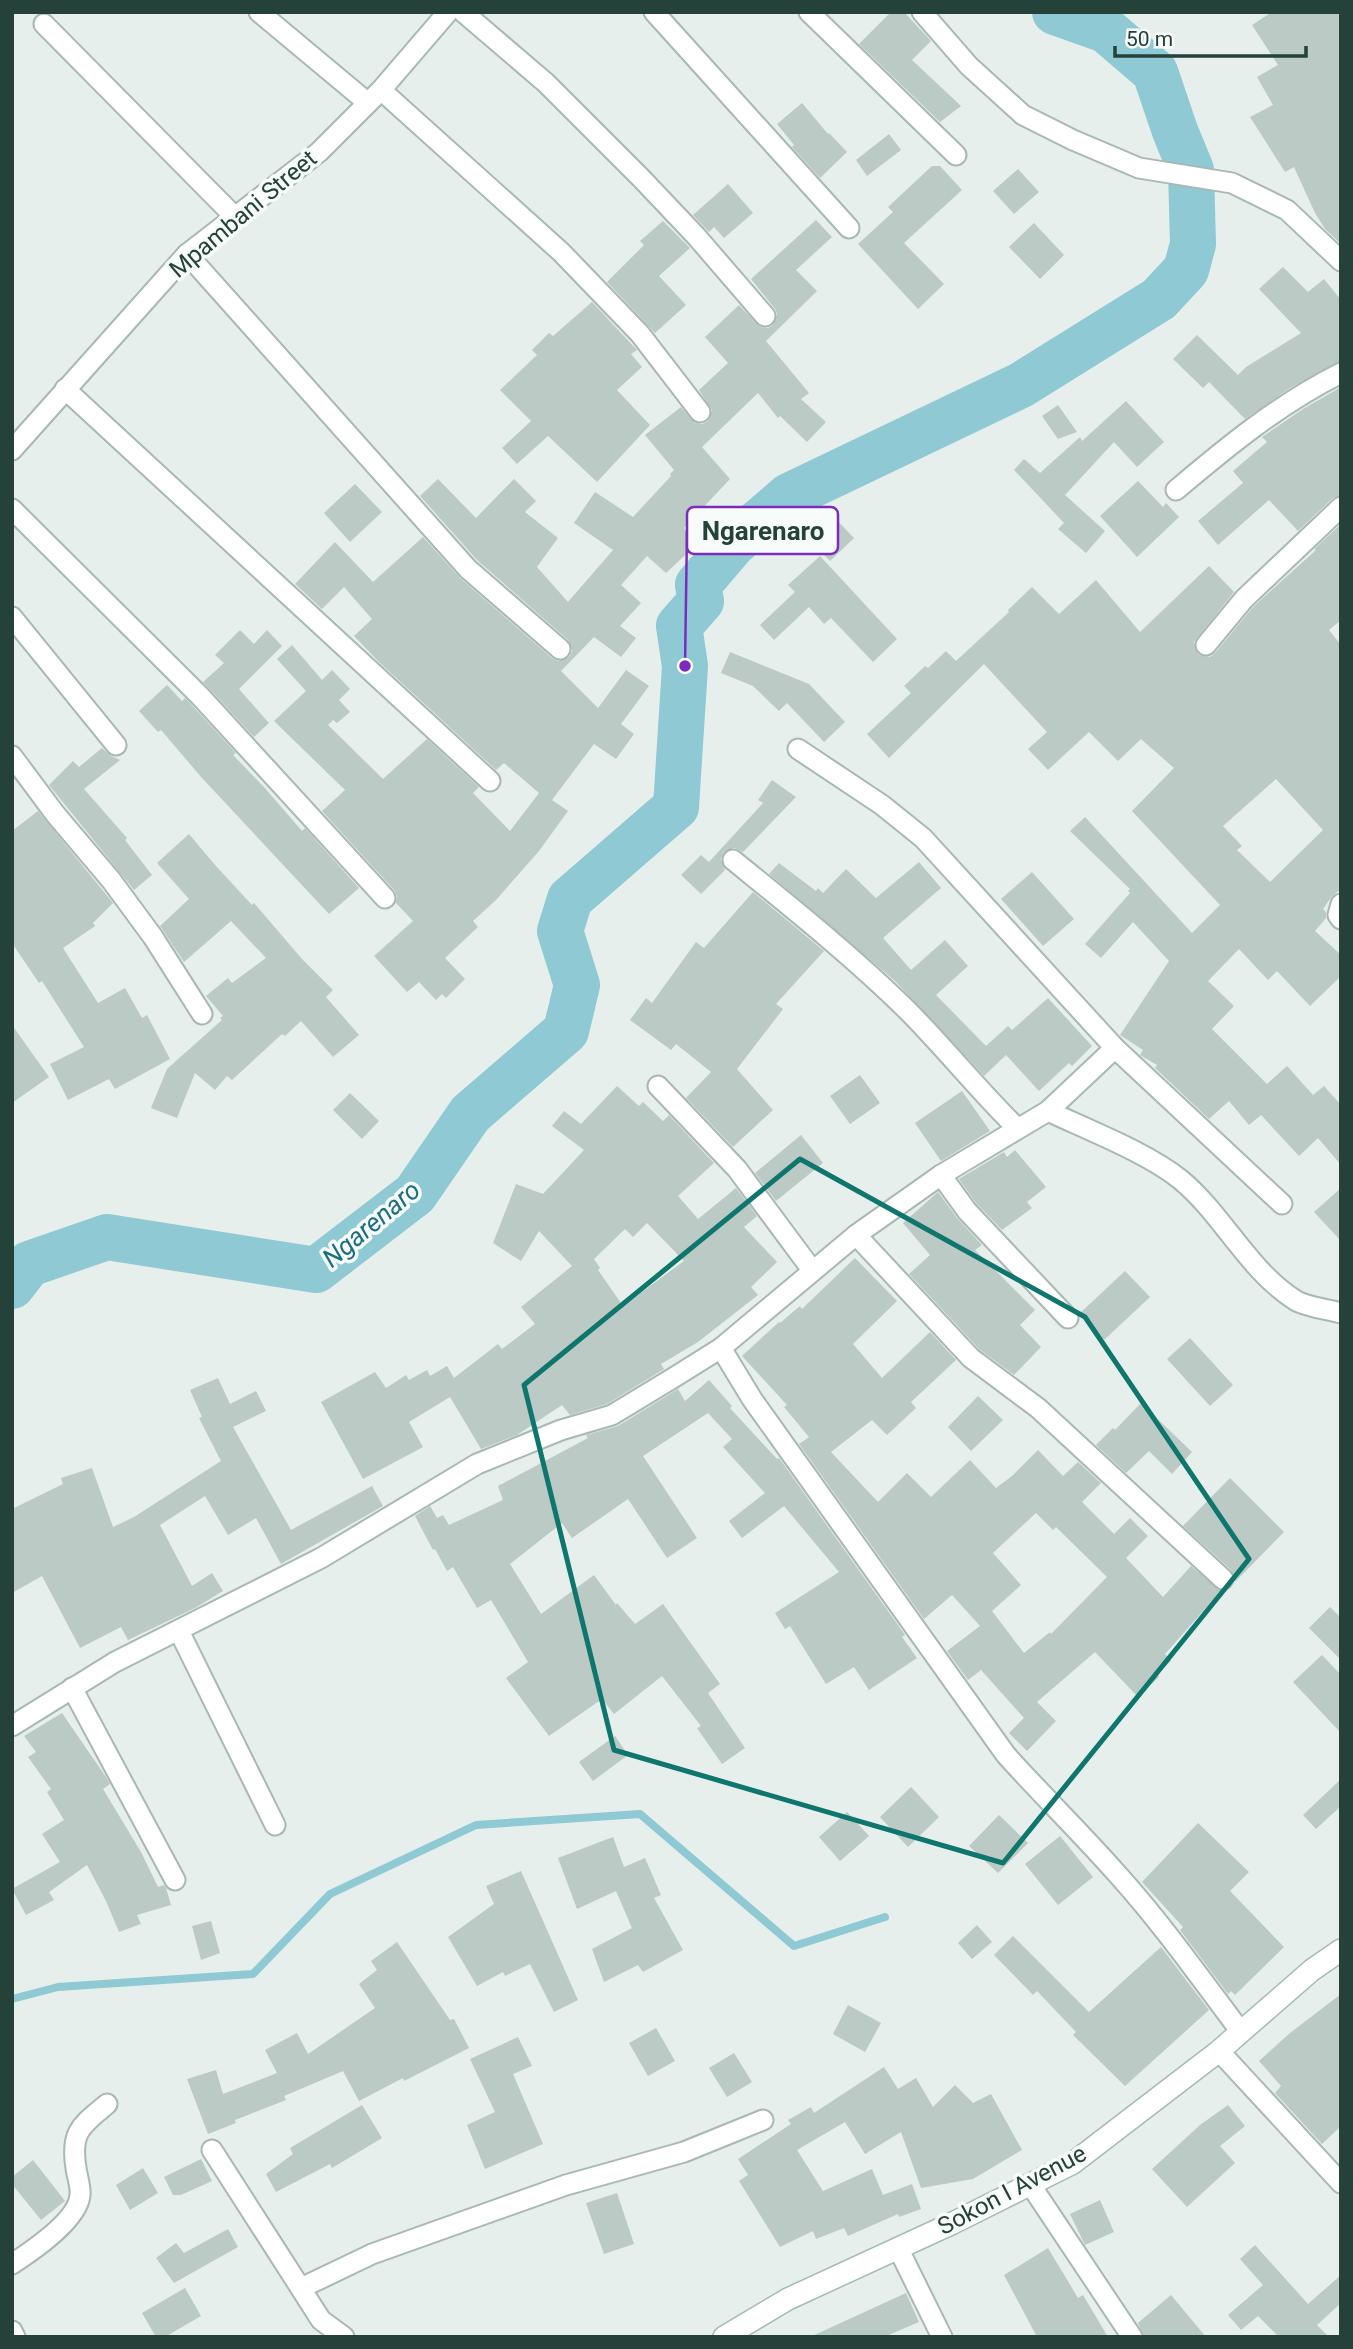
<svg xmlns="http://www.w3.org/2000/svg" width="1353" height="2349" font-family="Roboto,sans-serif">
<rect width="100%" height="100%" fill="#e6efeb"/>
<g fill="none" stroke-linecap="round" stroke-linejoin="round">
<polyline stroke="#8ec9d4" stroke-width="8" points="12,1999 58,1987 253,1974 330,1894 476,1825 640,1814 794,1946 885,1917"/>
<polyline stroke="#8ec9d4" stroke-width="46" points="12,1286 29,1264 107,1237 316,1270 415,1194 470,1114 566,1031 577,985 560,931 570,899 676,807 685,666 679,626 701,601 698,585 732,545 789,496 1021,385 1159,299 1186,270 1193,244 1191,170 1175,131 1155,72 1106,30 1055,12"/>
</g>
<g fill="#bbcac4" fill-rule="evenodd">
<polygon points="891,12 904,12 931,41 912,60 961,106 940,122 859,44"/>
<polygon points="1272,12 1341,12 1341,244 1325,229 1315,213 1294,167 1285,172 1250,117 1273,105 1257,77 1278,65 1252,25"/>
<polygon points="802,103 828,134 829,133 847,152 820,178 792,147 794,145 777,124"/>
<polygon points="889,134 901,150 867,176 856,160"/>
<polygon points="932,166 940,166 962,190 904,243 944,284 918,309 858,244 893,212 888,207"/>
<polygon points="1018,169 1039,192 1014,214 993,191"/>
<polygon points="728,184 753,213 724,238 714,227 709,232 693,215"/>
<polygon points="816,220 832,237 796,270 817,291 766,341 809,393 801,399 826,422 807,442 780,416 778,418 758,393 702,447 730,479 684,528 698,543 666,573 647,556 621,585 641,603 620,626 636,638 621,657 594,637 561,671 598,708 626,670 649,686 621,724 634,734 616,759 594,744 552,800 568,811 539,851 496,900 473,921 478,927 445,958 465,979 446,998 442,994 436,1000 419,982 407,992 374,956 413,921 396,903 397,896 394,890 322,811 345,790 274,721 306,691 277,659 292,645 322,680 332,670 350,689 339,700 350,712 337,723 333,720 328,725 383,779 427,739 479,787 473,793 510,831 539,793 504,763 496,770 379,662 354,636 372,619 344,587 322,609 295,584 335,542 373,582 423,537 460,578 552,658 558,661 569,657 572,651 568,640 477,560 420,496 438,479 476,518 514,479 536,501 525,512 558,538 537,567 568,602 613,550 574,523 595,492 633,517 671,476 670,474 674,470 645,435 681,407 695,423 702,424 708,421 712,410 699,390 728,363 705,337 739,305 760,327 768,328 773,325 777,314 775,309 751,279"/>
<polygon points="663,221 690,248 659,276 686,305 655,333 607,282 644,245 640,241"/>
<polygon points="1034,223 1064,255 1040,279 1009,247"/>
<polygon points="1283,267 1308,292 1324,279 1341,300 1341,361 1290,388 1245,419 1209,382 1203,388 1173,359 1197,335 1238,375 1246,367 1301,333 1259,289"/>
<polygon points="592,302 637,350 631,354 642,367 617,390 650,425 597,482 548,436 517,464 502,448 531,421 500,390 537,355 532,350 549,333 553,336"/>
<polygon points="1341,387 1341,495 1333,498 1298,531 1269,500 1218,545 1198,521 1243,483 1233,471 1267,442 1262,437 1303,409"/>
<polygon points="1126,401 1164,442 1137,467 1114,442 1065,495 1105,531 1086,553 1058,529 1064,523 1014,470 1024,459 1040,473 1080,437 1082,441"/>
<polygon points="1058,405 1077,432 1058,439 1042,416"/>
<polygon points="1138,481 1163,507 1166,503 1179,517 1137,557 1100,516"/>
<polygon points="355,484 382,512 350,542 324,513"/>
<polygon points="826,509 854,538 830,561 802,532"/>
<path d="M1341,524v96l-12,10 12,15v244l-9,7 -9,13 3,3v6l-11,13 26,24v21l-31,30 -33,-35 -9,9 -29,-31 -31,32 26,25 -22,23 55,55 20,-18 26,29 11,-9 17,19v60l-23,-27 -19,18 -38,-41 -12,10 -20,-24 -20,18 -54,-51 2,-3 -17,-10 3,-5 -23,-15 49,-74 -36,-39 -32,36 -16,-14 45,-51 -2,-2 2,-2 -60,-58 15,-14 107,116 28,-28 -88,-94 42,-43 -33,-29 -23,22 -29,-29 -41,38 -20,-21 19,-17 -63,-68 -95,94 -22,-24 44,-41 -7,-7 21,-20 3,2 18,-17 10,10 53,-49 -1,-2 24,-23 27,27 37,-34 44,52 69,-66 25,26 -40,50 4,12 12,3 5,-4 38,-46 63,-57 -2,-1zM1276,779l47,51 -53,52 -33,-32 5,-4 -19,-20z"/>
<polygon points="820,556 897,639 873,662 831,618 824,624 809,607 774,640 760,625 795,592 788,585"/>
<polygon points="240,630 254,644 267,630 282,646 239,689 269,723 254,737 203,682 224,663 215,655"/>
<polygon points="730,652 809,684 845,722 824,742 787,703 779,711 753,686 721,673"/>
<polygon points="167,685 182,701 185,698 191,704 236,753 233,755 264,787 302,831 305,828 359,888 329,914 202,778 161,730 158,732 139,711"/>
<polygon points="102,748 111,756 120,760 84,789 127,838 125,840 152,875 134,890 49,785 73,761 79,767"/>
<polygon points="772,780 796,797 743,852 734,848 724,852 721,859 725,870 701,894 681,875 701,855 709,862 763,803 758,800"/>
<polygon points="38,811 113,903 93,923 95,926 63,948 98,1003 125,988 142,1018 147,1015 170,1059 115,1089 109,1079 68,1100 50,1064 84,1047 42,981 39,983 12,943 12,831"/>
<polygon points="189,834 215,865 252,905 254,903 302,959 333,990 326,997 359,1035 333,1057 301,1021 285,1036 282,1034 232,1080 227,1076 215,1090 195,1073 177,1118 151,1108 167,1069 222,1020 220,1018 223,1016 206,996 228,978 232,983 266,958 231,921 184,962 160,926 189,899 157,863"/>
<polygon points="919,862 941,888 883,938 911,970 945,940 968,966 936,995 986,1046 1008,1026 1012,1030 1048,998 1092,1046 1072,1066 1069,1063 1039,1091 1006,1055 984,1076 895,981 769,874 779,863 816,891 818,888 823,893 846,869 876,898"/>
<polygon points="1032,872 1074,919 1043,946 1001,899"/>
<polygon points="753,892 824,951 776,1004 783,1009 737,1069 773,1110 733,1147 686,1098 711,1072 676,1044 671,1050 630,1020 646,998 652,1003 696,942 704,948"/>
<polygon points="12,1025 49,1077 12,1103"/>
<polygon points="860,1075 880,1103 850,1124 830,1096"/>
<path d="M617,1086l22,20 4,-4 20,19 6,-6 45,48 -36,33 20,23 38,-31 21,28 -13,11 33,35 -26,25 7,8 -60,47 -37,22 3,5 -57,35 -37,11 -8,-10 -45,30 -36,14 -31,-52 -41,25 14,25 -60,32 -42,-77 54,-30 11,16 20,-13 3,5 18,-10 3,6 17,-10 7,12 44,-34 4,5 33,-25 -14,-17 51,-41 -33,-35 -18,30 -28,-18 23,-59 27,10 41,-44 -32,-24 12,-15 17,13zM647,1223l37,38 -61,45 -25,-36 2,-2 -6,-9 31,-30 8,8z"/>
<polygon points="962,1091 990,1131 941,1161 915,1123"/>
<polygon points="350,1093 379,1121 362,1139 333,1110"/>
<polygon points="801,1135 823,1163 776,1201 755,1173"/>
<polygon points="1015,1150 1046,1187 1027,1202 1032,1208 1002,1230 976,1203 959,1179 1004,1152 1007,1157"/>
<polygon points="1341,1188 1341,1241 1314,1212"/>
<polygon points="938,1192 957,1218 982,1245 975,1250 1035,1310 1020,1325 1041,1347 1014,1375 979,1349 909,1274 930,1255 903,1223"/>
<path d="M855,1258l42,43 -44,43 29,34 48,-46 26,28 -45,42 5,6 -29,27 -15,-15 -41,32 47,50 29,-29 24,24 39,-37 26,28 16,-12 26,-26 25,26 15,-14 23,21 -19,19 32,32 16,-16 18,18 -22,22 37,39 28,-31 30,25 -56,63 6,7 -14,13 2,3 -21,20 -43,-45 -58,50 19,19 -29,30 -18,-18 15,-15 -43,-48 -13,10 -21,-29 33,-25 -28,-31 -28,24 -125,-175 10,-7 -25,-30 3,-2 -45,-49 37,-34 1,1 20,-17 2,3zM1036,1513l17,17 3,-3 51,50 -56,57 -1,-2 -26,21 -32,-42 29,-26 -28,-32z"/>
<polygon points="1125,1271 1150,1297 1104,1340 1079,1314"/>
<polygon points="1190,1338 1233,1385 1210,1406 1167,1359"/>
<polygon points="218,1378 230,1404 256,1391 266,1411 233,1427 291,1530 372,1486 383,1506 281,1564 256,1518 228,1535 205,1496 160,1525 192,1586 212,1573 223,1591 195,1608 128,1640 121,1627 80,1648 42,1576 12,1593 12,1509 63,1484 61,1478 92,1468 113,1527 134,1517 221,1461 199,1418 202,1417 190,1390"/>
<polygon points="709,1380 732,1406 730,1408 777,1459 779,1458 905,1635 902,1637 917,1658 869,1690 854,1667 826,1684 790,1626 785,1629 775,1613 839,1572 784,1506 742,1538 729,1521 765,1493 723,1447 732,1439 708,1413 643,1456 697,1538 667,1558 628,1499 572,1538 562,1523 510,1564 541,1614 594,1575 616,1605 617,1603 635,1624 663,1604 720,1684 708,1693 745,1748 722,1764 697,1728 701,1726 662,1676 614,1714 602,1699 549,1736 506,1678 528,1662 491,1600 477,1608 453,1567 447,1571 435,1549 433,1550 415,1516 430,1506 437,1518 443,1515 449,1525 503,1500 498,1486 588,1438 586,1435 618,1426 678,1389 685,1401"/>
<polygon points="978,1396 1003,1420 971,1451 948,1427"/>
<polygon points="1141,1403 1192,1452 1172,1474 1149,1451 1126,1473 1096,1445 1113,1428 1115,1430"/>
<polygon points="1230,1478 1284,1532 1235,1582 1231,1570 1183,1526"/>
<polygon points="1330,1607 1341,1618 1341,1660 1309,1628"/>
<polygon points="1322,1655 1341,1675 1341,1733 1293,1682"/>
<polygon points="62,1713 108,1780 110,1784 103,1789 141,1852 158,1887 164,1885 166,1888 171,1905 137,1915 141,1924 119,1932 106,1901 87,1865 49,1892 54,1900 26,1915 12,1889 60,1862 42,1834 64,1820 47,1792 51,1789 28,1757 36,1752 24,1736"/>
<polygon points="615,1736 628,1755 593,1781 579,1762"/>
<polygon points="1341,1779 1341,1806 1316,1829 1303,1815"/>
<polygon points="911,1787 939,1817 908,1847 880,1817"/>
<polygon points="847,1812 869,1836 840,1861 819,1837"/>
<polygon points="999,1815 1028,1843 998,1873 969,1846"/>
<polygon points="1198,1823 1249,1872 1230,1891 1284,1947 1235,1995 1231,1991 1228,1994 1180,1930 1183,1927 1142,1882"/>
<polygon points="1060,1836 1093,1877 1058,1905 1025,1864"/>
<polygon points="613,1837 624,1867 645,1858 661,1895 654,1898 683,1950 643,1972 638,1965 604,1982 592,1949 632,1928 616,1891 577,1909 558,1858"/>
<polygon points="521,1871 578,2000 554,2012 530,1964 505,1976 503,1972 477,1986 448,1937 494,1904 486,1886"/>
<polygon points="211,1921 220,1953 201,1960 192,1926"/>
<polygon points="977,1925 992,1942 972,1959 958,1943"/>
<polygon points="1013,1936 1089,2012 1161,1947 1209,2010 1125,2086 1073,2035 1076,2032 1037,1991 1033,1995 994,1955"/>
<polygon points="397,1942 450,2020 454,2019 469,2048 404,2081 403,2078 359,2101 343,2071 284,2096 286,2100 235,2120 236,2123 208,2134 187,2079 216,2070 223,2094 277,2073 265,2050 297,2033 308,2054 375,2008 359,1984 377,1970 371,1961"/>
<polygon points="1341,1994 1341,2126 1322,2144 1275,2093 1281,2086 1259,2061 1290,2033"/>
<polygon points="848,2005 881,2023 865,2052 833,2034"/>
<polygon points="656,2028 675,2061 648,2076 629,2043"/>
<polygon points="518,2037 532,2066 513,2074 543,2144 485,2169 467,2125 495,2112 470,2059"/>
<polygon points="734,2053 752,2082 727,2097 709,2068"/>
<polygon points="884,2067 898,2089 916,2078 933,2107 955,2085 973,2103 991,2094 1022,2150 973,2179 921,2188 901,2132 865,2154 845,2122 797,2150 823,2191 872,2169 883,2195 912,2184 921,2209 899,2217 898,2214 848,2236 844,2228 816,2239 813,2231 780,2247 739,2181 748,2175 738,2159 791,2124 788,2120 811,2107 814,2113"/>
<polygon points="362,2105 382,2138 332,2168 330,2164 276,2192 266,2174 293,2154 290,2148"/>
<polygon points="1228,2105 1245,2126 1220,2146 1235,2163 1187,2207 1152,2169 1200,2125"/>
<polygon points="201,2159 212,2181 181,2195 173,2195 164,2177"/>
<polygon points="33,2160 65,2201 41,2220 12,2184 12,2177"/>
<polygon points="143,2168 158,2193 130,2210 116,2185"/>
<polygon points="617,2193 634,2244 604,2254 586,2203"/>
<polygon points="1100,2200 1114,2232 1085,2245 1070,2214"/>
<polygon points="228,2229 238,2247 174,2283 156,2258 176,2243 184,2253"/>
<polygon points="1255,2245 1308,2304 1341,2275 1341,2303 1317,2325 1329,2337 1279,2337 1258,2316 1241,2330 1228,2315 1263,2285 1240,2259"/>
<polygon points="1048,2248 1078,2298 1083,2295 1108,2337 1037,2337 1004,2275"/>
<polygon points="185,2288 201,2316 165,2337 156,2337 142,2313"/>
<polygon points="906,2293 919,2322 884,2337 810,2337"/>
<polygon points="1171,2295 1206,2337 1144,2337 1138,2323"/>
</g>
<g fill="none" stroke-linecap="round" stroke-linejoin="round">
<defs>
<g id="street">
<polyline points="259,12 368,103"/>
<polyline points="463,12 546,83 641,178 696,236 765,316"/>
<polyline points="654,12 849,228"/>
<polyline points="809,12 956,155"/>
<polyline points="922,12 969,66 1023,115 1073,140 1139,168 1232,183 1287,210 1341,261"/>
<polyline points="44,24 235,217"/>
<polyline points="381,90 561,252 640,334 700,412"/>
<polyline points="187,254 468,569 560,649"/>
<polyline points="65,389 490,781"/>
<polyline points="12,450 187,254 319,152 381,90 448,12"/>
<path d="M1176,490c52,-44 103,-86 165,-117"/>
<polyline points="12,509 200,696 385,898"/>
<polyline points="12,617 116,745"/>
<polyline points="1206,645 1244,599 1341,507"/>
<polyline points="798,749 882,805 923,838 1115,1048 1282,1204"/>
<polyline points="12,756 56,815 111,880 153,937 202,1014"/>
<path d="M733,860c59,48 119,96 174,150 38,38 71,80 110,118"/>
<polyline points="1341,904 1338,915 1341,919"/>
<polyline points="658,1086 737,1169 812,1270"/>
<path d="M1048,1111c40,19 100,42 133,69 42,35 67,90 114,120 11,7 32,9 46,13"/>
<polyline points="941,1175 967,1211 1068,1318"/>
<polyline points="856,1235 971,1358 1038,1408 1223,1579"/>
<path d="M721,1348l31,51 254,356c37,41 77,80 113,121 44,49 82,103 122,156"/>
<polyline points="179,1631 275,1825"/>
<polyline points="72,1688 175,1880"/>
<polyline points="12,1726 115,1662 321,1558 477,1464 561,1430 612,1415 673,1378 721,1348 856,1235 941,1175 1048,1111 1115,1048"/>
<polyline points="1219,2051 1341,2183"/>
<polyline points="212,2150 321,2320 344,2337"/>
<polyline points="1030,2184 1132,2337"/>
<polyline points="898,2248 942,2337"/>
<path d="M12,2264c20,-13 66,-44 68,-69 1,-8 -3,-19 -4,-27 -6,-37 6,-43 31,-64"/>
<polyline points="301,2288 372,2254 566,2185 684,2152 763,2120"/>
<polyline points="12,2331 15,2337"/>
</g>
<polyline id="secondary" points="724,2337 788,2299 953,2223 1073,2163 1219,2051 1312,1970 1341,1950"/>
</defs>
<use href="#street" stroke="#a8b8b2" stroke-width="23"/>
<use href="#secondary" stroke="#a4bbb3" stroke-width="24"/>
<use href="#street" stroke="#fff" stroke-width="19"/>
<use href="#secondary" stroke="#fff" stroke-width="21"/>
</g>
<path fill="none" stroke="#0f766e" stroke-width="5" stroke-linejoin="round" d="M800,1159l285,158 164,242 -246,304 -389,-113 -90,-365z"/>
<g text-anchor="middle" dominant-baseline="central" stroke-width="7" stroke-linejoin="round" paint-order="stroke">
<g font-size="24" fill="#24423a" stroke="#f7fbf9">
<text transform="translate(243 214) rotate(-40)">Mpambani Street</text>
<text transform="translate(1012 2190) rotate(-28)">Sokon I Avenue</text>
</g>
<g font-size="26" font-style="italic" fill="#1c6f80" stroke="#f7fbf9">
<text transform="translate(371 1224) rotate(-40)">Ngarenaro</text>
</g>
</g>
<path fill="none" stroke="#7b2cbf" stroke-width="2.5" d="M685 666L687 531"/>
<circle fill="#7b2cbf" stroke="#f7fbf9" stroke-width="2.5" cx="685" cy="666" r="7"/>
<rect fill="#f7fbf9" stroke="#7b2cbf" stroke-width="2.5" x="687" y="507" width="151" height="47" rx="7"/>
<g font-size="26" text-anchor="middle" font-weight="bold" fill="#24423a">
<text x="763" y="540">Ngarenaro</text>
</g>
<rect width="1353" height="2349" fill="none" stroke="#24423a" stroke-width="28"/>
<path d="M1115 46v10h191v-10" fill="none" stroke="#24423a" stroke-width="3.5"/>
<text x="1126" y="46" font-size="21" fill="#24423a" stroke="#f7fbf9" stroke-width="5" paint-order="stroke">50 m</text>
</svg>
